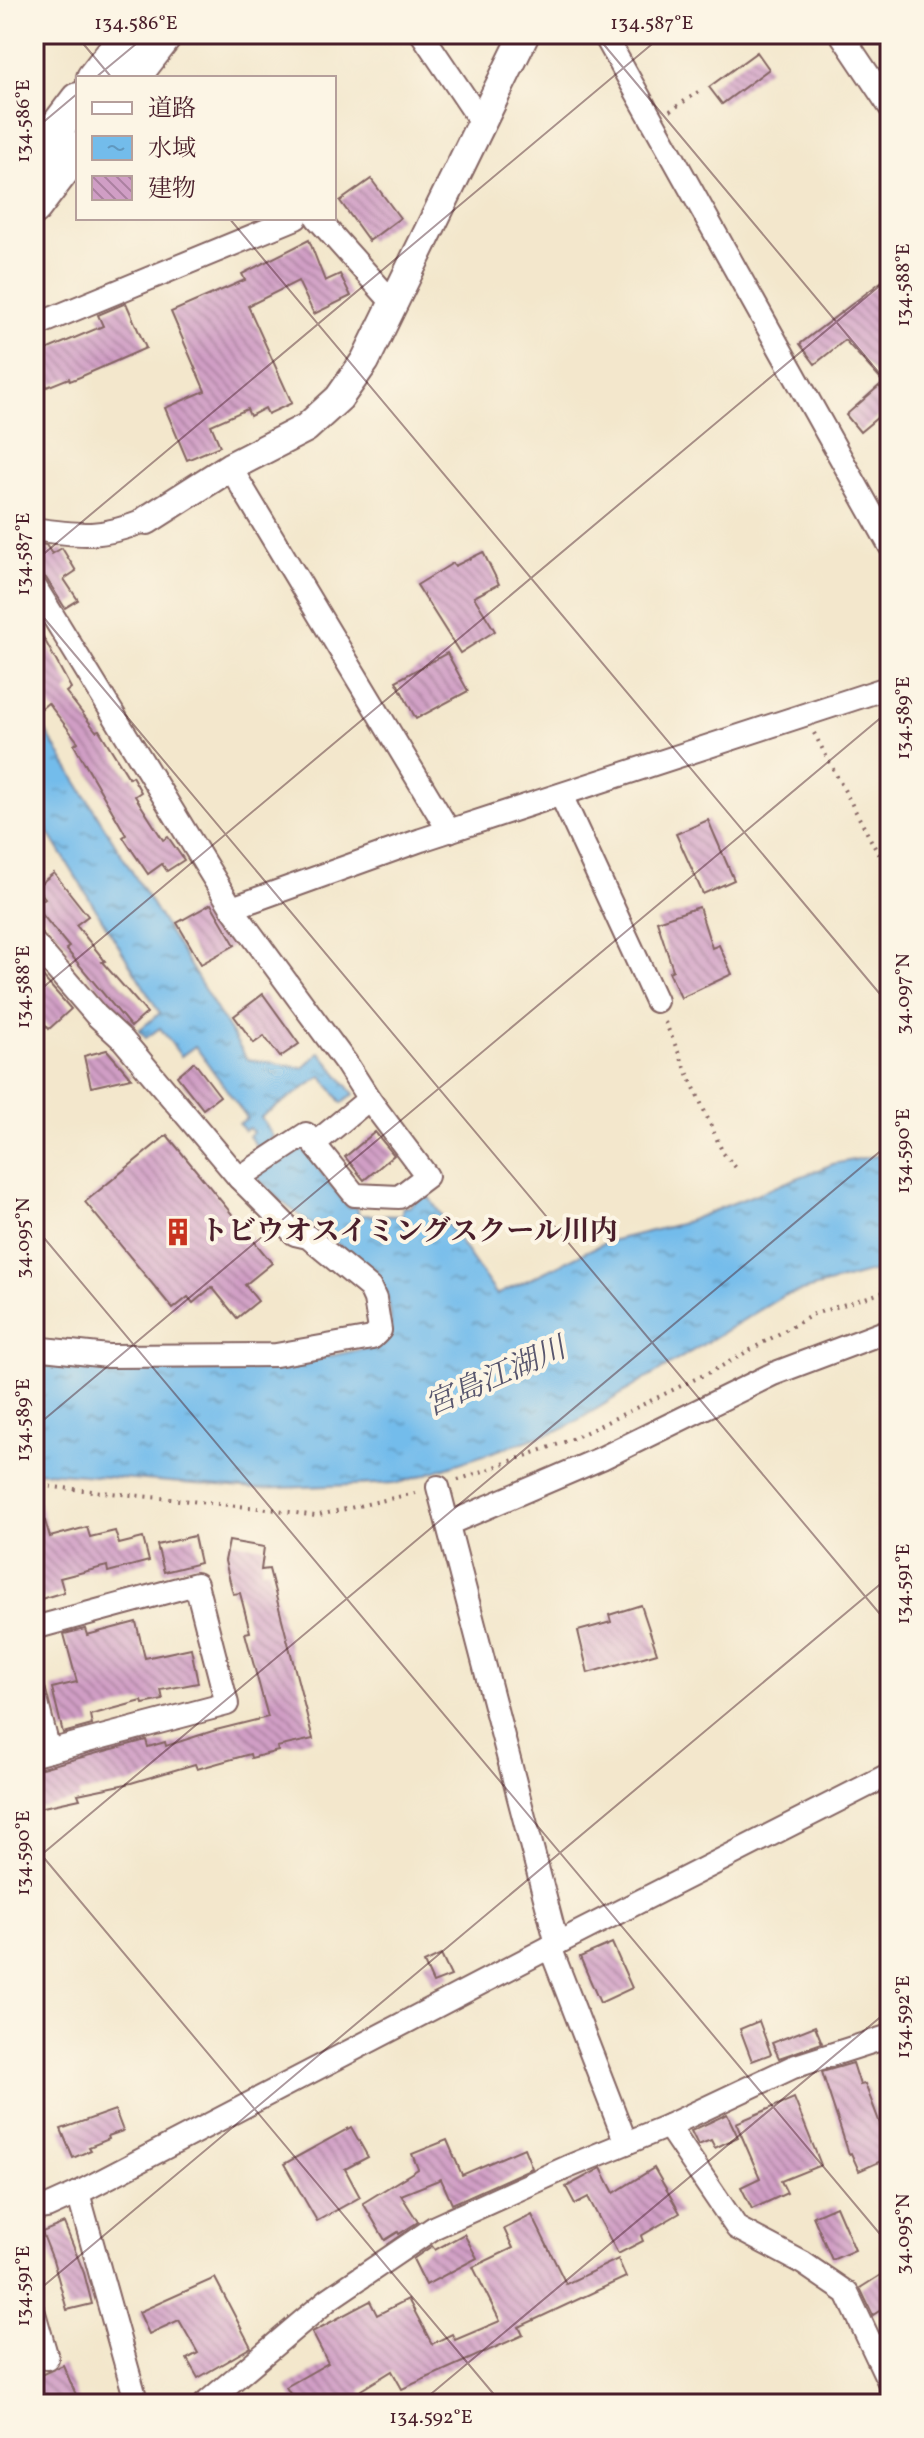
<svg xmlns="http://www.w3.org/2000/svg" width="924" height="2438" font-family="Vollkorn,'Noto Serif JP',serif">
<defs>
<pattern id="water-ripples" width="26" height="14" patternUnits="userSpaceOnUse" patternTransform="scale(2)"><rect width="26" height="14" fill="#73bceb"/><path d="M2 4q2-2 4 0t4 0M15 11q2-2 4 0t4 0" fill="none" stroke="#6098bf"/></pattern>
<pattern id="building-back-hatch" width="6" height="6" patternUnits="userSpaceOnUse" patternTransform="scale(2)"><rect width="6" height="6" fill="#d09ec5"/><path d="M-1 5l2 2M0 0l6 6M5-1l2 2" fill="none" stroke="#ab80a0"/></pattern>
</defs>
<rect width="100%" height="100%" fill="#fcf5e5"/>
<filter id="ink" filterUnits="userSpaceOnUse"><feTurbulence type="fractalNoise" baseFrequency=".0125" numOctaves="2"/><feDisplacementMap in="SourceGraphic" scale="16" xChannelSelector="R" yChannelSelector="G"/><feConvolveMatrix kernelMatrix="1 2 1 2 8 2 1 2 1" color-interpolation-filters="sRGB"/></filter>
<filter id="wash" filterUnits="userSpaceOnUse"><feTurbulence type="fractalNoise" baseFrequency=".006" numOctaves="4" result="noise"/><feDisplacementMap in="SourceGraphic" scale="32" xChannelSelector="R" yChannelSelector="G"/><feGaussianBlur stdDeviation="1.8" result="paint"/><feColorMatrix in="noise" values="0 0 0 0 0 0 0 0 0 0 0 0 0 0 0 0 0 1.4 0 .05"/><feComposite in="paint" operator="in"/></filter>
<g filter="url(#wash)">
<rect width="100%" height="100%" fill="#f3e7cc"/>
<g fill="url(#water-ripples)" stroke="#5e6e8b" stroke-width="2">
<polygon points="34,712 247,1059 303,1068 320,1052 354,1094 342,1103 322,1076 261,1117 273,1137 258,1148 249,1136 253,1132 249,1128 245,1131 239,1124 247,1118 195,1046 181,1056 160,1028 146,1038 139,1030 160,1013 34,809"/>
<path d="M303,1149l45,58h9l2,8 42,1 2,-9h6l17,-14 71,102 109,-53 74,-18 153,-60 57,-11v114l-107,29 -218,132 -166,55 -143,6 -222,-18v-105l241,1 109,-22c13,-19 5,-55 -9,-72l-94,-72 -27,-26z"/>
</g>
<g id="blocks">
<g fill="url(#building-back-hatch)">
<polygon points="757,52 769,69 722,104 709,87"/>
<polygon points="371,179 400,218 369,241 340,201"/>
<polygon points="309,240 325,281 340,274 351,296 314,314 298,281 248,306 292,403 268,414 265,408 250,416 247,409 211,425 220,446 187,460 165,408 205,391 171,312 245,280 242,274"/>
<polygon points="890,275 890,390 845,340 815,364 800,344"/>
<polygon points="126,303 146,348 80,377 70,381 69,378 47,387 34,355 103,326 98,315"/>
<polygon points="879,386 890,399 890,407 860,432 846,415"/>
<polygon points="34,543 46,545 52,554 62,548 76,571 64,579 78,600 65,608 46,578 34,571"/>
<polygon points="483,552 499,584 474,597 495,631 460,653 417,585 453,563 455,566"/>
<polygon points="34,612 41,623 37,626 71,688 66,692 96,731 99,730 129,778 132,776 141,792 135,796 163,840 168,837 184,860 167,871 162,864 148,874 123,837 126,835 74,745 78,742 48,703 42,708 34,697"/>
<polygon points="447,653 468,691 416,719 396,681"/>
<polygon points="708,820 734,880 703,894 676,834"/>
<polygon points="54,873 88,916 76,925 105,961 102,962 147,1013 131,1027 66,949 69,947 35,906 45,898 36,887"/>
<polygon points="211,904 235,945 201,964 177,923"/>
<polygon points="699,907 712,948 719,945 732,974 681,998 669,972 673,970 657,921"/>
<polygon points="34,967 71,1009 49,1029 34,1012"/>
<polygon points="263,994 299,1044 280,1057 264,1036 254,1043 234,1016"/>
<polygon points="107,1050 131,1078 91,1087 84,1056"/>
<polygon points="194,1062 220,1096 203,1109 177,1076"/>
<polygon points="375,1132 394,1155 364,1180 345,1157"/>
<polygon points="167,1135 272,1263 245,1285 258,1301 237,1318 212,1287 193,1303 188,1297 173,1309 85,1202"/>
<polygon points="34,1502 39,1502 50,1537 87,1527 90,1537 115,1531 119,1544 143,1538 149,1561 108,1572 107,1566 60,1578 64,1592 41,1599 34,1576"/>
<polygon points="194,1536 200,1563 164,1572 157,1545"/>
<polygon points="229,1541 264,1547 261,1570 269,1569 313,1739 277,1747 278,1751 251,1758 250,1754 197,1769 195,1764 131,1783 78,1794 80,1799 34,1809 34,1770 146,1740 148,1747 165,1742 166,1746 216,1730 268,1717 245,1633 250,1632 240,1593 233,1594 225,1561"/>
<polygon points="641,1605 657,1653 588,1673 578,1631 611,1622 609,1615"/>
<polygon points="136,1622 145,1658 191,1648 198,1683 161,1690 163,1700 143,1704 142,1701 90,1715 92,1725 63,1733 52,1688 77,1682 64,1634 85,1629 87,1635"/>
<polygon points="612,1943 632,1988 600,2003 580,1957"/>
<polygon points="441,1955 451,1976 433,1983 424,1963"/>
<polygon points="759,2021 771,2054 752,2061 740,2029"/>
<polygon points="815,2026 822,2043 779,2058 772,2043"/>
<polygon points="853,2063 860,2085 865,2084 884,2134 890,2131 890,2157 859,2171 851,2153 849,2154 822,2072"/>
<polygon points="794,2098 821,2165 781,2181 787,2193 752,2209 741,2187 760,2178 736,2123"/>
<polygon points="115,2110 123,2131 108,2136 109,2139 89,2147 91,2150 73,2158 61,2129"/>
<polygon points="727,2114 738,2137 715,2148 711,2140 698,2145 691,2131"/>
<polygon points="351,2127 368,2157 345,2169 360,2197 317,2221 284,2164"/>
<polygon points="447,2140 462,2175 524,2148 532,2168 452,2204 441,2179 401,2195 418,2222 399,2234 398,2232 385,2240 363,2203 418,2169 412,2154"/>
<polygon points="601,2168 614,2193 654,2168 680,2213 641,2236 643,2241 618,2254 588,2197 575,2204 566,2187"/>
<polygon points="836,2206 855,2250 832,2260 813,2216"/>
<polygon points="532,2215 566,2284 618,2259 626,2277 519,2327 523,2335 402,2389 392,2371 361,2390 369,2404 296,2404 286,2387 328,2363 312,2332 370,2301 377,2315 408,2299 432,2344 452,2334 455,2340 500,2321 473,2267 513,2248 504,2229"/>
<polygon points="64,2223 84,2273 92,2304 67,2310 53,2260 42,2232"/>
<polygon points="464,2234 477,2258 426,2285 413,2259 432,2246 435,2250"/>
<polygon points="890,2269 890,2304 873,2315 860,2288"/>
<polygon points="215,2278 251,2347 198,2378 187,2359 198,2353 179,2320 149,2334 139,2312"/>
<polygon points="63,2365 80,2404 34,2404 34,2378"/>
</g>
</g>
</g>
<g filter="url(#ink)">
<use href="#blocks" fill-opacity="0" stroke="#856563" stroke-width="2"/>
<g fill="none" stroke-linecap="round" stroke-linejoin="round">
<defs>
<g id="minor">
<polyline points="422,34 482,123"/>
<polyline points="604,34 890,546"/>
<polyline points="841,34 890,107"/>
<polyline points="317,218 393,303"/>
<polyline points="34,326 296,218"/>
<polyline points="230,467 449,831"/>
<path d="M34,529c48,7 67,9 113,-9"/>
<polyline points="34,585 232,908 421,840 890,687"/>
<polyline points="561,795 656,1001"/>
<polyline points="232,908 346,1063 369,1099"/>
<polyline points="34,943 96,1015 123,1040 239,1178 295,1234 308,1237 370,1288 375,1299 380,1330 372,1338 276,1355 108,1356 34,1348"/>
<polyline points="239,1178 306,1134 355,1195 399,1197 427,1176 369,1099 314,1144"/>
<polyline points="438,1487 557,1944"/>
<polyline points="448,1524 602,1458 773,1374 890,1330"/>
<polyline points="34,1628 196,1584 227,1704 49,1751"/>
<polyline points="34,1692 49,1751 34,1755"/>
<polyline points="550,1947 626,2143"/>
<polyline points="668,2126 737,2228 803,2263 847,2293 890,2384"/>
<polyline points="78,2193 550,1947 890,1774"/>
<polyline points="34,2209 47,2207 78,2193 137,2404"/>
<polyline points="34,2313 47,2358"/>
<polyline points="205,2404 329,2299 435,2227 570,2166 668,2126 793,2067 890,2036"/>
</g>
<polyline id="tertiary" points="147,520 230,467 306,428 339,398 365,361 525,34"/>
<g id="primary">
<polyline points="94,78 128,34"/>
<polyline points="132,78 166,34"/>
<polyline points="34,158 78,100"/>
<polyline points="34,207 78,149"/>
</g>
</defs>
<use href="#minor" stroke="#856563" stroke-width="26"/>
<use href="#tertiary" stroke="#856563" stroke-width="32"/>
<use href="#primary" stroke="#856563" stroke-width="38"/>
<g stroke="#856563" stroke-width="4" stroke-dasharray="2 6" stroke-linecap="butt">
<polyline points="670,111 701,90"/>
<polyline points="814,733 890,876"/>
<polyline points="665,1022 723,1153 738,1170"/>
<polyline points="458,1480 570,1440 720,1367 814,1314 890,1290"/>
<polyline points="34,1485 277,1510 315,1516 415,1493"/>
</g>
<use href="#minor" stroke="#fff" stroke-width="22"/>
<use href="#tertiary" stroke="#fff" stroke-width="28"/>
<use href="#primary" stroke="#fff" stroke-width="34"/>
</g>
</g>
<path fill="none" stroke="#4a1f2b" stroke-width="2" stroke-opacity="0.45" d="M75,34l37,44M595,34l295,352M95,78l53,-44M34,130l44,-37M229,218l661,788M34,562l630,-528M34,606l856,1020M34,995l856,-718M34,1226l856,1020M34,1428l856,-718M34,1846l468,558M34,1861l856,-718M34,2294l856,-718M419,2404l471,-395"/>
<defs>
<symbol id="building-bare" viewBox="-9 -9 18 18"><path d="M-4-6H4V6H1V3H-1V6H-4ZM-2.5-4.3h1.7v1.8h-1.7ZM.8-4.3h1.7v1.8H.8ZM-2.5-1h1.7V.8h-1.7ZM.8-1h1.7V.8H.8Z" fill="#c8321e" stroke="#fcf5e5" stroke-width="2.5" paint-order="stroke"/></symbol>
</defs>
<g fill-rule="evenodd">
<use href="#building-bare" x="158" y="1212" width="40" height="40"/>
</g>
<g text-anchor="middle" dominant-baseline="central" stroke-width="8" stroke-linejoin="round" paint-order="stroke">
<g font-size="28" font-weight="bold" fill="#4a1f2b" stroke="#fcf5e5" text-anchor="start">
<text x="200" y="1232">トビウオスイミングスクール川内</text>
</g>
<g font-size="30" font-style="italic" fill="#58566e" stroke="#fcf5e5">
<text transform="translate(496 1378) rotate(-24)">宮島江湖川</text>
</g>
</g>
<rect width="924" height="2438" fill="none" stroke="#fcf5e5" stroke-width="88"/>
<rect x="76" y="76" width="260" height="144" fill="#fcf5e5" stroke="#b59f9b" stroke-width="2"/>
<rect x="92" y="102" width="40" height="12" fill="#ffffff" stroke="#b59f9b" stroke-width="2"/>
<text x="148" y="116" font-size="24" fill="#4a1f2b">道路</text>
<rect x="92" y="136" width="40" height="24" fill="url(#water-ripples)" stroke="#b59f9b" stroke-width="2"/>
<text x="148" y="156" font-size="24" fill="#4a1f2b">水域</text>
<rect x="92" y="176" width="40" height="24" fill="url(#building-back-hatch)" stroke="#b59f9b" stroke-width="2"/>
<text x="148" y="196" font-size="24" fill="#4a1f2b">建物</text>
<rect x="44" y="44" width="836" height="2350" fill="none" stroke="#4a1f2b" stroke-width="3"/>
<g font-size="20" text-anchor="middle" fill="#4a1f2b">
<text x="136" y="29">134.586°E</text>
<text x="652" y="29">134.587°E</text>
<text transform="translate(22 121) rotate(-90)" y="7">134.586°E</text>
<text transform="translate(902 285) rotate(-90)" y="7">134.588°E</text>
<text transform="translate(22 554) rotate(-90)" y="7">134.587°E</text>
<text transform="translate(902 718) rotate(-90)" y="7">134.589°E</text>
<text transform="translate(22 987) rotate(-90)" y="7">134.588°E</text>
<text transform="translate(902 994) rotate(-90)" y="7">34.097°N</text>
<text transform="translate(902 1151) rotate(-90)" y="7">134.590°E</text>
<text transform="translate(22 1238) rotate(-90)" y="7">34.095°N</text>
<text transform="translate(22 1420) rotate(-90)" y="7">134.589°E</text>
<text transform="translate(902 1584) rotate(-90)" y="7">134.591°E</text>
<text transform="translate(22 1853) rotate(-90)" y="7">134.590°E</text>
<text transform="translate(902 2017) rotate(-90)" y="7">134.592°E</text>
<text transform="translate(902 2234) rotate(-90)" y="7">34.095°N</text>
<text transform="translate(22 2286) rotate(-90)" y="7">134.591°E</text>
<text x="431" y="2423">134.592°E</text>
</g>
</svg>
